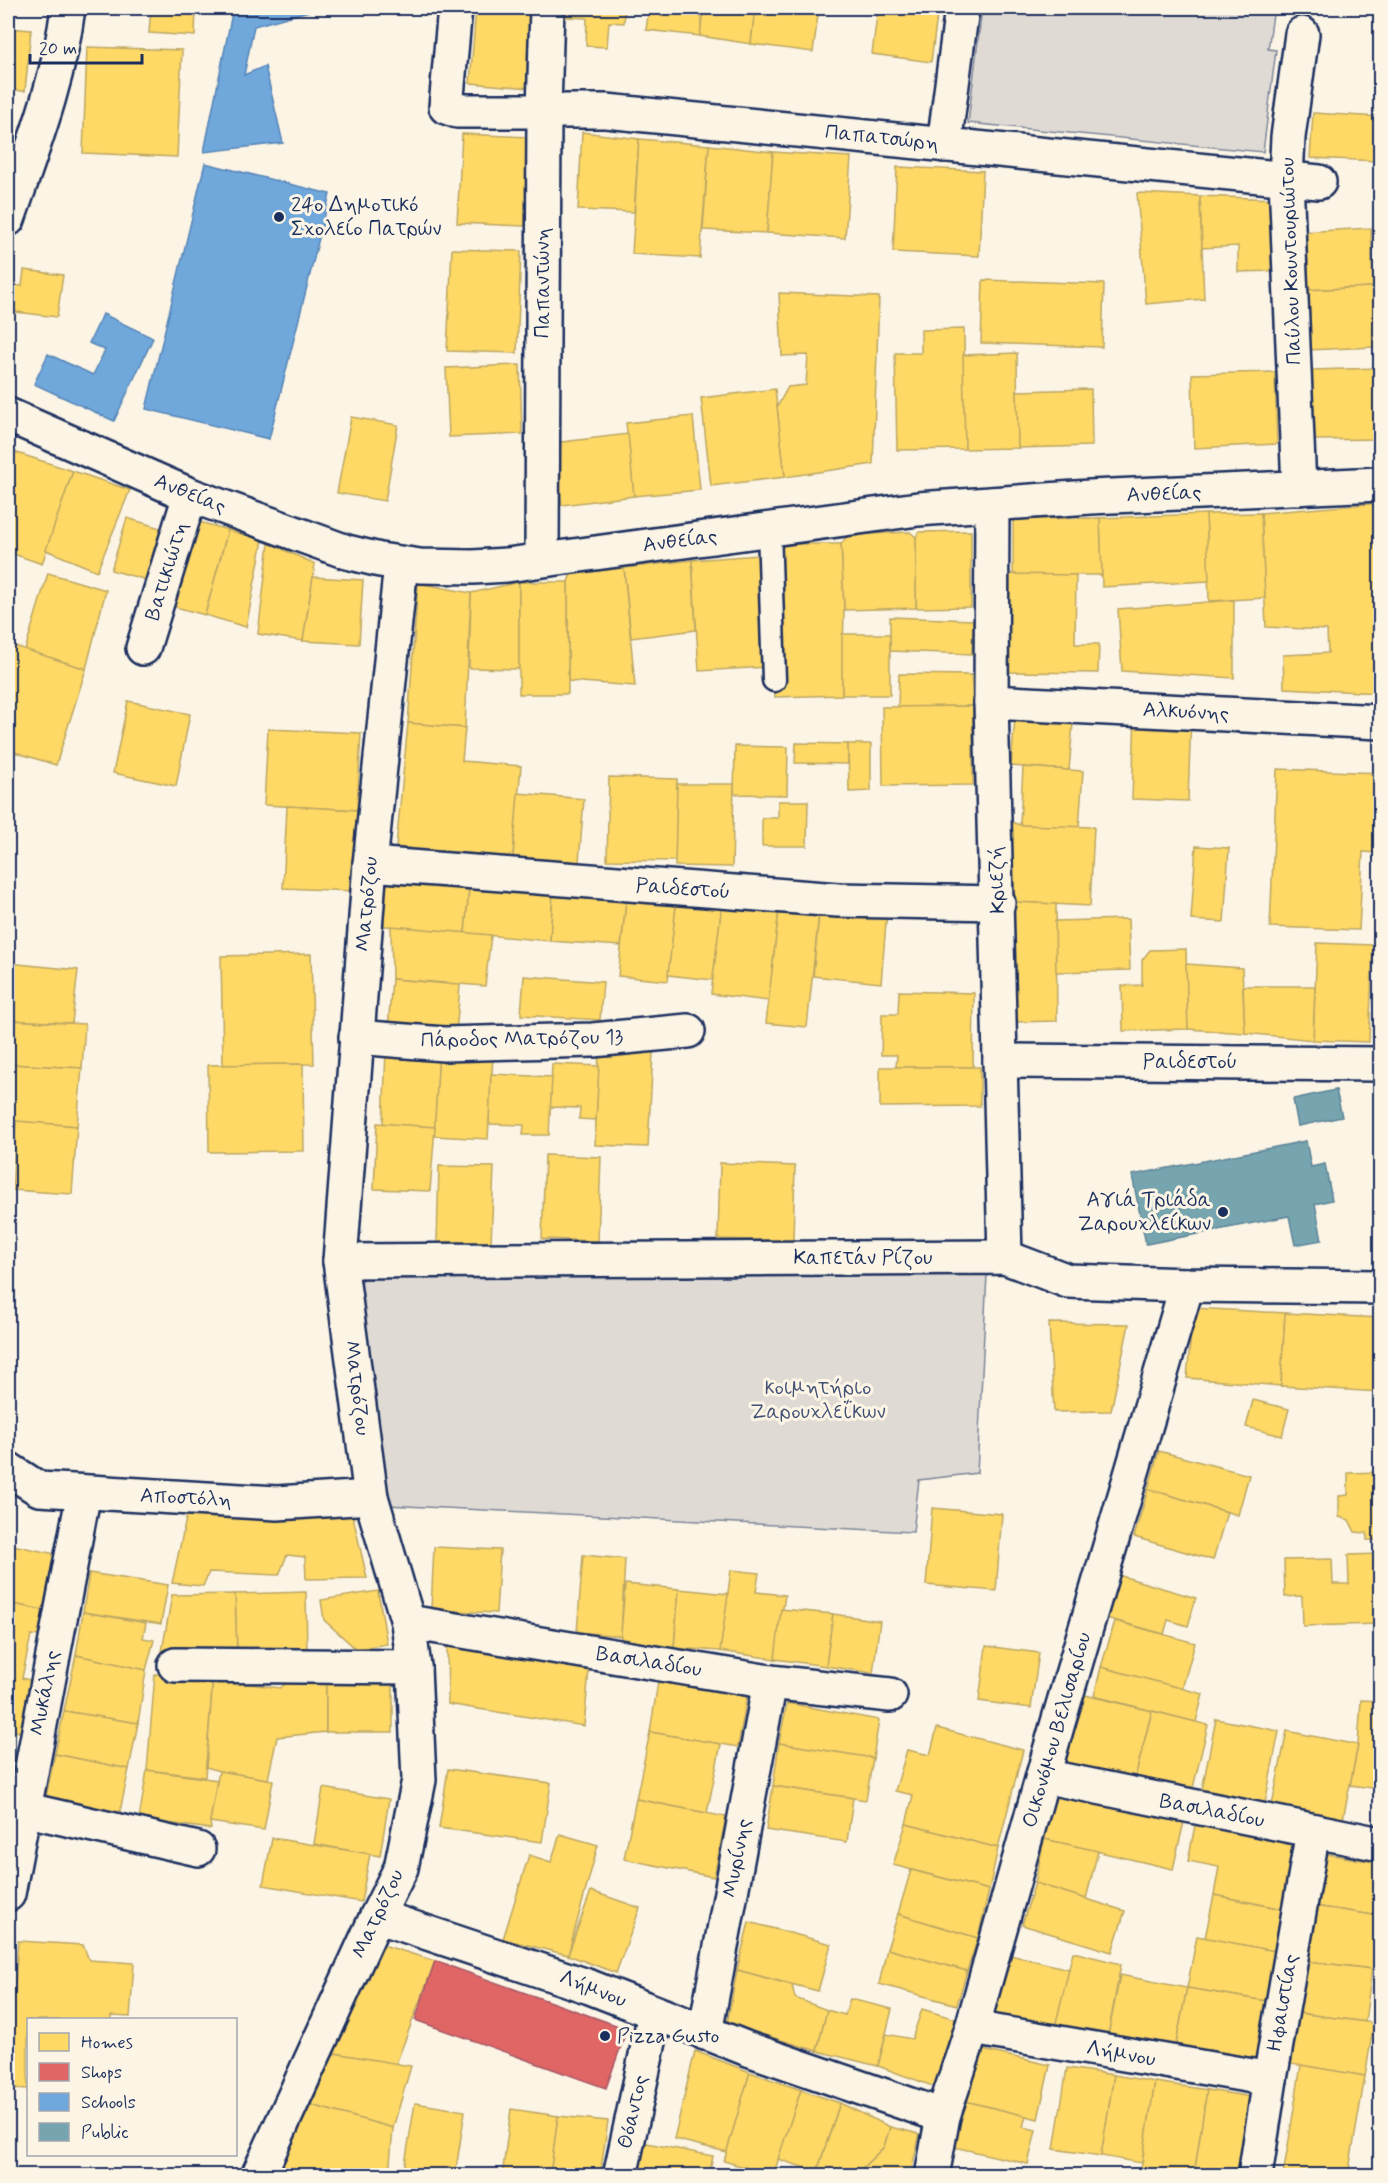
<svg xmlns="http://www.w3.org/2000/svg" width="1388" height="2183" font-family="Mynerve,sans-serif">
<rect width="100%" height="100%" fill="#fcf5e5"/>
<filter id="ink" filterUnits="userSpaceOnUse"><feTurbulence type="fractalNoise" baseFrequency=".0167" numOctaves="2"/><feDisplacementMap in="SourceGraphic" scale="12" xChannelSelector="R" yChannelSelector="G"/><feConvolveMatrix kernelMatrix="1 2 1 2 8 2 1 2 1" color-interpolation-filters="sRGB"/></filter>
<g filter="url(#ink)">
<g fill="#dfdbd4" stroke="#7d8599" stroke-width="1.5">
<polygon points="982,8 1274,8 1268,49 1276,50 1263,152 968,123"/>
<polygon points="370,1274 987,1274 977,1473 919,1480 913,1532 387,1505 357,1285"/>
</g>
<g fill="#ffd966" stroke="#bba664" stroke-width="1.5">
<polygon points="151,8 196,8 195,36 149,33"/>
<polygon points="476,8 537,8 530,88 470,83"/>
<polygon points="565,8 625,8 624,23 609,22 607,47 586,46 587,18 565,17"/>
<polygon points="649,8 703,8 700,36 646,30"/>
<polygon points="703,8 755,8 751,44 700,36"/>
<polygon points="755,8 819,8 813,52 751,44"/>
<polygon points="878,8 938,8 931,62 872,54"/>
<polygon points="8,28 31,30 25,91 8,90"/>
<polygon points="87,47 182,50 177,157 83,153"/>
<polygon points="1313,113 1380,117 1380,161 1310,158"/>
<polygon points="582,132 639,139 634,212 578,210"/>
<polygon points="462,134 529,137 525,226 457,223"/>
<polygon points="639,139 709,145 700,258 632,254"/>
<polygon points="709,145 773,152 767,233 703,230"/>
<polygon points="773,152 851,157 845,238 767,233"/>
<polygon points="897,167 983,171 979,256 893,252"/>
<polygon points="1137,193 1200,196 1204,299 1146,304"/>
<polygon points="1200,196 1274,199 1276,271 1238,272 1238,246 1202,248"/>
<polygon points="1371,228 1373,287 1304,290 1301,232"/>
<polygon points="452,249 521,251 517,353 447,351"/>
<polygon points="24,270 63,275 57,317 8,311 8,285 22,286"/>
<polygon points="983,280 1104,284 1102,347 981,343"/>
<polygon points="1373,287 1376,347 1307,350 1304,290"/>
<polygon points="779,293 879,297 873,464 785,477 777,407 788,387 806,385 808,355 782,356"/>
<polygon points="964,329 965,449 897,450 895,353 921,353 921,330"/>
<polygon points="1017,353 1018,448 965,449 963,355"/>
<polygon points="520,365 522,434 449,437 446,368"/>
<polygon points="1380,368 1380,439 1313,440 1312,370"/>
<polygon points="1275,372 1277,444 1194,448 1192,374"/>
<polygon points="775,389 785,477 711,486 701,398"/>
<polygon points="1091,389 1092,446 1018,448 1017,391"/>
<polygon points="693,416 700,490 634,496 626,423"/>
<polygon points="351,417 398,425 385,501 337,493"/>
<polygon points="628,434 634,496 562,505 554,443"/>
<polygon points="11,451 73,471 42,564 8,552 8,461"/>
<polygon points="73,471 130,490 97,571 46,550"/>
<polygon points="1380,503 1380,693 1284,688 1283,655 1328,653 1327,630 1266,627 1261,513"/>
<polygon points="1261,513 1265,598 1209,601 1206,514"/>
<polygon points="1206,514 1209,581 1102,587 1100,518"/>
<polygon points="127,518 170,531 154,582 111,570"/>
<polygon points="1100,518 1102,575 1013,575 1013,519"/>
<polygon points="196,521 228,530 205,615 172,606"/>
<polygon points="228,530 263,540 246,627 205,615"/>
<polygon points="971,531 971,607 916,608 916,537 919,532"/>
<polygon points="910,532 916,537 916,608 844,610 841,544 848,535"/>
<polygon points="269,543 315,564 303,641 258,634"/>
<polygon points="775,544 841,544 844,610 842,695 775,697"/>
<polygon points="759,555 767,667 699,671 692,560"/>
<polygon points="692,560 696,630 631,638 624,568"/>
<polygon points="624,568 635,686 568,681 568,582 571,574"/>
<polygon points="48,573 106,590 86,669 25,650"/>
<polygon points="1001,574 1076,575 1075,644 1099,644 1098,673 1000,672"/>
<polygon points="313,577 363,580 359,644 303,641"/>
<polygon points="519,582 519,669 469,668 471,593"/>
<rect x="519" y="582" width="49" height="112"/>
<polygon points="418,583 471,593 465,728 408,723"/>
<polygon points="1234,600 1234,678 1122,671 1118,609"/>
<polygon points="890,617 973,620 972,654 890,651"/>
<rect x="842" y="634" width="48" height="61"/>
<polygon points="8,644 86,669 56,765 8,750"/>
<polygon points="899,674 971,675 973,706 898,707"/>
<polygon points="128,701 190,714 176,786 113,773"/>
<polygon points="973,706 973,785 883,786 882,707"/>
<polygon points="1016,706 1074,711 1069,770 1011,766"/>
<polygon points="1135,714 1191,716 1188,801 1132,799"/>
<polygon points="408,723 465,728 462,761 521,766 513,857 396,847"/>
<polygon points="268,729 361,733 357,810 264,805"/>
<polygon points="796,743 848,744 848,764 795,763"/>
<polygon points="848,744 871,744 871,791 849,792"/>
<polygon points="735,746 788,747 787,795 734,794"/>
<polygon points="1023,767 1083,771 1079,828 1020,825"/>
<polygon points="1277,769 1380,773 1378,853 1363,852 1359,930 1270,927"/>
<polygon points="609,777 677,779 676,861 607,860"/>
<polygon points="677,784 734,784 732,867 675,866"/>
<polygon points="518,793 584,799 579,862 513,857"/>
<polygon points="778,801 808,801 807,846 762,846 762,818 778,818"/>
<polygon points="287,806 357,810 353,891 283,888"/>
<polygon points="1008,821 1020,825 1094,827 1090,906 1013,902"/>
<polygon points="1196,846 1229,848 1224,922 1191,920"/>
<polygon points="380,868 470,877 465,933 374,925"/>
<polygon points="470,877 553,893 550,941 465,933"/>
<polygon points="553,893 627,893 621,946 550,941"/>
<polygon points="627,893 677,898 668,981 618,976"/>
<polygon points="677,898 722,904 713,980 668,975"/>
<polygon points="1013,902 1056,904 1057,1021 1015,1022"/>
<polygon points="722,904 779,910 769,1001 711,994"/>
<polygon points="779,910 819,914 807,1027 766,1023"/>
<polygon points="887,911 881,983 813,976 819,914"/>
<polygon points="1128,919 1130,970 1056,972 1055,921"/>
<polygon points="391,926 491,935 485,986 392,979"/>
<polygon points="1317,943 1373,945 1369,1042 1313,1040"/>
<polygon points="1186,949 1188,1029 1123,1031 1122,986 1142,985 1142,960 1150,950"/>
<polygon points="311,954 314,1064 223,1065 221,956"/>
<polygon points="8,963 78,970 72,1023 8,1020"/>
<polygon points="1186,964 1242,968 1245,1033 1188,1029"/>
<polygon points="524,976 603,982 600,1020 521,1015"/>
<polygon points="392,979 460,985 456,1035 388,1029"/>
<polygon points="1243,986 1315,986 1313,1040 1245,1033"/>
<polygon points="899,991 974,993 973,1067 896,1067 897,1055 881,1055 882,1014 898,1014"/>
<polygon points="8,1020 85,1024 82,1068 8,1064"/>
<polygon points="386,1050 439,1053 435,1127 383,1124"/>
<polygon points="599,1050 653,1052 648,1147 595,1145"/>
<polygon points="439,1053 493,1056 488,1139 434,1136"/>
<polygon points="8,1064 82,1068 77,1126 8,1121"/>
<polygon points="303,1064 304,1151 209,1152 208,1065"/>
<polygon points="552,1064 599,1066 596,1120 579,1119 580,1108 550,1107"/>
<polygon points="880,1067 980,1067 980,1106 880,1107"/>
<polygon points="491,1074 552,1077 549,1135 523,1135 524,1125 489,1124"/>
<polygon points="16,1121 77,1126 72,1194 12,1190"/>
<polygon points="377,1123 435,1127 430,1191 374,1189"/>
<polygon points="545,1155 601,1157 598,1241 542,1239"/>
<polygon points="720,1163 795,1166 793,1241 718,1239"/>
<polygon points="439,1166 494,1167 491,1243 437,1242"/>
<polygon points="1193,1308 1285,1313 1281,1386 1187,1378"/>
<polygon points="1285,1313 1380,1318 1380,1392 1281,1386"/>
<polygon points="1049,1323 1129,1324 1111,1411 1054,1412"/>
<polygon points="1253,1400 1289,1409 1282,1436 1246,1427"/>
<polygon points="1159,1451 1249,1475 1238,1515 1148,1489"/>
<polygon points="1380,1472 1380,1540 1367,1540 1367,1533 1355,1532 1349,1520 1339,1517 1339,1496 1348,1495 1348,1473"/>
<polygon points="1148,1489 1227,1512 1213,1560 1134,1537"/>
<polygon points="189,1505 351,1508 367,1578 306,1579 305,1557 287,1555 279,1575 209,1572 203,1586 172,1583"/>
<polygon points="932,1508 1002,1514 996,1591 926,1585"/>
<polygon points="8,1544 55,1554 43,1610 8,1603"/>
<polygon points="434,1547 500,1550 496,1613 431,1610"/>
<polygon points="1380,1554 1380,1624 1303,1626 1302,1596 1285,1597 1284,1560 1332,1559 1333,1584 1349,1584 1348,1555"/>
<polygon points="583,1555 625,1559 621,1636 577,1632"/>
<polygon points="731,1570 759,1573 756,1592 785,1595 775,1659 720,1651"/>
<polygon points="89,1573 168,1585 161,1624 83,1612"/>
<polygon points="1118,1575 1196,1598 1188,1626 1168,1620 1164,1634 1106,1618"/>
<polygon points="625,1584 679,1589 674,1648 620,1646"/>
<polygon points="679,1589 728,1594 720,1651 674,1648"/>
<polygon points="378,1591 387,1644 356,1649 324,1620 321,1600"/>
<polygon points="306,1592 307,1651 237,1653 235,1594"/>
<polygon points="235,1594 237,1653 161,1657 172,1595"/>
<polygon points="8,1603 43,1610 38,1636 31,1635 22,1678 33,1681 23,1733 8,1729"/>
<polygon points="781,1609 833,1614 826,1666 775,1659"/>
<polygon points="83,1612 146,1623 143,1638 154,1640 146,1670 76,1655"/>
<polygon points="833,1614 880,1621 873,1673 826,1666"/>
<polygon points="1115,1621 1195,1643 1182,1689 1101,1667"/>
<polygon points="447,1644 589,1670 584,1726 448,1704"/>
<polygon points="986,1646 1039,1653 1031,1708 979,1701"/>
<polygon points="76,1655 146,1670 138,1723 64,1711"/>
<polygon points="1101,1667 1203,1694 1196,1722 1094,1696"/>
<polygon points="155,1674 213,1679 205,1777 147,1770"/>
<polygon points="213,1679 280,1688 287,1683 326,1684 326,1732 277,1737 268,1779 219,1771 206,1767"/>
<polygon points="658,1682 747,1696 738,1747 650,1732"/>
<rect x="326" y="1684" width="67" height="48"/>
<polygon points="1081,1694 1152,1711 1135,1778 1065,1763"/>
<polygon points="1361,1700 1380,1701 1380,1789 1350,1785 1358,1745"/>
<polygon points="787,1703 879,1720 873,1758 779,1743"/>
<polygon points="64,1711 138,1723 129,1769 55,1754"/>
<polygon points="1152,1711 1208,1725 1192,1792 1135,1778"/>
<polygon points="1216,1719 1279,1731 1265,1803 1202,1790"/>
<polygon points="937,1728 1023,1750 998,1848 906,1824 913,1795 895,1791 907,1750 930,1755"/>
<polygon points="1287,1731 1358,1745 1343,1819 1272,1805"/>
<polygon points="650,1732 721,1744 707,1813 636,1799"/>
<polygon points="779,1743 873,1758 866,1800 773,1786"/>
<polygon points="55,1754 129,1769 119,1816 45,1801"/>
<polygon points="448,1769 551,1783 542,1842 439,1828"/>
<polygon points="147,1770 217,1780 210,1822 211,1829 139,1819"/>
<polygon points="219,1771 273,1780 264,1830 210,1822"/>
<polygon points="773,1786 853,1798 847,1842 766,1830"/>
<polygon points="323,1788 389,1799 380,1856 314,1844"/>
<polygon points="1055,1792 1184,1822 1173,1869 1044,1839"/>
<polygon points="636,1799 726,1817 714,1877 624,1859"/>
<polygon points="906,1824 998,1848 989,1890 893,1865"/>
<polygon points="1195,1825 1296,1844 1282,1909 1214,1895 1219,1867 1188,1861"/>
<polygon points="560,1834 598,1845 568,1955 503,1939 529,1855 551,1862"/>
<polygon points="272,1838 370,1854 361,1902 263,1885"/>
<polygon points="1044,1839 1098,1851 1086,1899 1035,1883"/>
<polygon points="1321,1853 1380,1863 1379,1916 1314,1906"/>
<polygon points="911,1870 989,1890 978,1938 898,1914"/>
<polygon points="1035,1883 1125,1911 1112,1952 1022,1925"/>
<polygon points="591,1891 640,1908 616,1973 568,1955"/>
<polygon points="1214,1895 1282,1909 1275,1951 1205,1938"/>
<polygon points="1314,1906 1380,1916 1380,1956 1378,1972 1372,1969 1306,1961"/>
<polygon points="898,1914 978,1938 967,1971 887,1949"/>
<polygon points="749,1922 831,1944 818,1991 737,1970"/>
<polygon points="1197,1936 1275,1951 1266,2001 1187,1988"/>
<polygon points="18,1941 83,1945 89,1960 134,1963 130,2017 111,2016 111,2020 28,2020 28,2089 8,2088"/>
<polygon points="383,1945 435,1961 396,2064 334,2053"/>
<polygon points="887,1949 967,1971 957,2005 879,1984"/>
<polygon points="1073,1952 1121,1964 1108,2036 1055,2024"/>
<polygon points="1010,1955 1069,1969 1054,2031 994,2015"/>
<polygon points="1306,1961 1372,1969 1365,2022 1298,2013"/>
<polygon points="737,1970 792,1985 795,1998 827,2010 817,2051 727,2024"/>
<polygon points="1120,1975 1187,1988 1175,2049 1108,2036"/>
<polygon points="1187,1988 1266,2001 1254,2064 1175,2049"/>
<polygon points="850,1999 892,2009 878,2066 817,2051 827,2010 845,2015"/>
<polygon points="922,2009 955,2019 938,2088 878,2066 886,2034 912,2039"/>
<polygon points="1298,2013 1374,2023 1365,2076 1291,2064"/>
<polygon points="978,2049 1050,2065 1038,2119 965,2101"/>
<polygon points="695,2051 750,2072 727,2152 674,2139"/>
<polygon points="334,2053 411,2066 393,2128 311,2105"/>
<polygon points="1301,2065 1365,2076 1348,2176 1283,2176"/>
<polygon points="1067,2068 1114,2075 1101,2156 1054,2149"/>
<polygon points="750,2072 801,2090 773,2176 724,2161"/>
<polygon points="1114,2075 1155,2082 1142,2163 1101,2156"/>
<polygon points="1155,2082 1207,2090 1194,2176 1140,2176"/>
<polygon points="801,2090 840,2103 817,2172 778,2159"/>
<polygon points="1207,2090 1259,2098 1246,2176 1194,2176"/>
<polygon points="965,2101 1026,2116 1023,2127 1036,2130 1028,2164 954,2147"/>
<polygon points="415,2103 465,2111 455,2176 403,2176"/>
<polygon points="840,2103 890,2127 884,2147 854,2176 817,2172"/>
<polygon points="311,2105 393,2128 389,2176 274,2176"/>
<polygon points="511,2109 558,2116 550,2176 502,2176"/>
<polygon points="558,2116 608,2121 600,2176 550,2176"/>
<polygon points="890,2127 920,2134 910,2176 854,2176 884,2147"/>
<polygon points="642,2142 713,2156 709,2176 637,2176"/>
<polygon points="958,2170 1001,2176 957,2176"/>
</g>
<polygon fill="#e06666" stroke="#a55664" stroke-width="1.5" points="435,1961 627,2029 606,2088 415,2020"/>
<g fill="#6fa8dc" stroke="#5684b6" stroke-width="1.5">
<polygon points="233,8 320,8 254,26 244,75 265,66 283,143 204,152"/>
<polygon points="205,163 330,194 269,439 146,409"/>
<polygon points="103,314 153,338 114,421 34,384 48,354 93,375 105,350 89,343"/>
</g>
<g fill="#76a5af" stroke="#5b8297" stroke-width="1.5">
<polygon points="1336,1090 1342,1117 1298,1126 1293,1099"/>
<polygon points="1306,1141 1311,1167 1325,1164 1332,1200 1315,1204 1322,1240 1295,1245 1289,1216 1146,1244 1132,1175"/>
</g>
<g fill="none" stroke-linecap="round" stroke-linejoin="round">
<defs>
<polyline id="lane" points="769,529 774,680"/>
<g id="street">
<polyline points="455,8 446,107 457,111 606,111 1319,182"/>
<polyline points="944,145 962,8"/>
<path d="M8,219c24,-70 51,-138 60,-211"/>
<polyline points="1299,488 1286,179 1288,137 1302,34"/>
<polyline points="992,504 991,702 1005,1257"/>
<polyline points="542,559 544,110 547,8"/>
<polyline points="143,648 190,495"/>
<polyline points="991,702 1380,722"/>
<polyline points="370,864 838,900 998,903"/>
<polyline points="356,1037 444,1044 593,1040 688,1031"/>
<polyline points="1000,1061 1380,1064"/>
<polyline points="340,1261 1005,1257 1068,1281 1187,1285 1380,1287"/>
<polyline points="8,1469 39,1489 277,1503 371,1497"/>
<polyline points="408,1622 770,1682 890,1695"/>
<polyline points="175,1665 414,1667"/>
<polyline points="1043,1776 1380,1844"/>
<polyline points="23,1809 198,1849"/>
<polyline points="8,1894 84,1492"/>
<polyline points="377,1916 590,1987 748,2049 943,2116"/>
<polyline points="972,2028 1270,2079"/>
<polyline points="705,2033 770,1682"/>
<polyline points="258,2176 377,1916 401,1868 419,1780 414,1667 408,1622 371,1497 340,1261 370,864 401,564"/>
<polyline points="620,2176 655,2014"/>
<polyline points="932,2176 943,2116 972,2028 1057,1726 1187,1285"/>
<polyline points="1255,2176 1270,2079 1313,1831"/>
</g>
<polyline id="secondary" points="8,415 190,495 347,552 380,560 420,566 473,567 507,565 918,509 1090,497 1380,484"/>
</defs>
<use href="#lane" stroke="#1b2f5e" stroke-width="27"/>
<use href="#street" stroke="#1b2f5e" stroke-width="38"/>
<use href="#secondary" stroke="#1b2f5e" stroke-width="38"/>
<use href="#lane" stroke="#fcf5e5" stroke-width="22"/>
<use href="#street" stroke="#fcf5e5" stroke-width="33"/>
<use href="#secondary" stroke="#fcf5e5" stroke-width="33"/>
</g>
</g>
<g fill="#1b2f5e" stroke="#fcf5e5" stroke-width="2">
<circle cx="279" cy="217" r="6"/>
<circle cx="1223" cy="1212" r="6"/>
<circle cx="605" cy="2036" r="6"/>
</g>
<g text-anchor="middle" dominant-baseline="central" stroke-width="6" stroke-linejoin="round" paint-order="stroke">
<g font-size="21" fill="#1b2f5e" stroke="#fcf5e5">
<text transform="translate(882 138) rotate(6)">Παπατσώρη</text>
<text transform="translate(1291 261) rotate(-92)">Παύλου Κουντουριώτου</text>
<text transform="translate(543 283) rotate(-90)">Παπαντώνη</text>
<text transform="translate(190 494) rotate(22)">Ανθείας</text>
<text transform="translate(1164 494) rotate(-2)">Ανθείας</text>
<text transform="translate(680 541) rotate(-7)">Ανθείας</text>
<text transform="translate(167 571) rotate(-73)">Βατικιώτη</text>
<text transform="translate(1186 712) rotate(3)">Αλκυόνης</text>
<text transform="translate(997 880) rotate(-92)">Κριεζή</text>
<text transform="translate(683 889) rotate(4)">Ραιδεστού</text>
<text transform="translate(367 904) rotate(-85)">Ματρόζου</text>
<text transform="translate(522 1039) rotate(-1)">Πάροδος Ματρόζου 13</text>
<text x="1190" y="1062">Ραιδεστού</text>
<text x="863" y="1258">Καπετάν Ρίζου</text>
<text transform="translate(357 1388) rotate(83)">Ματρόζου</text>
<text transform="translate(186 1498) rotate(3)">Αποστόλη</text>
<text transform="translate(649 1662) rotate(9)">Βασιλαδίου</text>
<text transform="translate(45 1693) rotate(-79)">Μυκάλης</text>
<text transform="translate(1057 1730) rotate(-74)">Οικονόμου Βελισαρίου</text>
<text transform="translate(1212 1811) rotate(11)">Βασιλαδίου</text>
<text transform="translate(737 1858) rotate(-79)">Μυρίνης</text>
<text transform="translate(378 1914) rotate(-65)">Ματρόζου</text>
<text transform="translate(593 1989) rotate(21)">Λήμνου</text>
<text transform="translate(1283 2003) rotate(-80)">Ηφαιστίας</text>
<text transform="translate(1121 2054) rotate(10)">Λήμνου</text>
<text transform="translate(633 2112) rotate(-77)">Θόαντος</text>
</g>
<g font-size="21" fill="#1b2f5e" stroke="#fcf5e5" text-anchor="start">
<text x="291" y="205">24ο Δημοτικό<tspan x="291" dy="24">Σχολείο Πατρών</tspan></text>
<text x="1211" y="1200" text-anchor="end">Αγιά Τριάδα<tspan x="1211" dy="24">Ζαρουχλείκων</tspan></text>
<text x="617" y="2036">Pizza Gusto</text>
</g>
<g font-size="21" fill="#425176" stroke="#fcf5e5">
<text x="818" y="1388">κοιμητήριο<tspan x="818" dy="24">Ζαρουχλεΐκων</tspan></text>
</g>
</g>
<rect width="1388" height="2183" fill="none" stroke="#fcf5e5" stroke-width="30"/>
<rect x="15" y="15" width="1358" height="2153" fill="none" stroke="#1b2f5e" stroke-width="2" filter="url(#ink)"/>
<rect x="27" y="2018" width="210" height="138" fill="#fcf5e5" stroke="#a2a6af" stroke-width="1.5"/>
<rect x="39" y="2033" width="30" height="18" fill="#ffd966" stroke="#a2a6af" stroke-width="1.5"/>
<text x="81" y="2048" font-size="18" fill="#1b2f5e">Homes</text>
<rect x="39" y="2063" width="30" height="18" fill="#e06666" stroke="#a2a6af" stroke-width="1.5"/>
<text x="81" y="2078" font-size="18" fill="#1b2f5e">Shops</text>
<rect x="39" y="2093" width="30" height="18" fill="#6fa8dc" stroke="#a2a6af" stroke-width="1.5"/>
<text x="81" y="2108" font-size="18" fill="#1b2f5e">Schools</text>
<rect x="39" y="2123" width="30" height="18" fill="#76a5af" stroke="#a2a6af" stroke-width="1.5"/>
<text x="81" y="2138" font-size="18" fill="#1b2f5e">Public</text>
<path d="M30 54v9h112v-9" fill="none" stroke="#1b2f5e" stroke-width="3"/>
<text x="39" y="54" font-size="18" fill="#1b2f5e" stroke="#fcf5e5" stroke-width="4.5" paint-order="stroke">20 m</text>
</svg>
